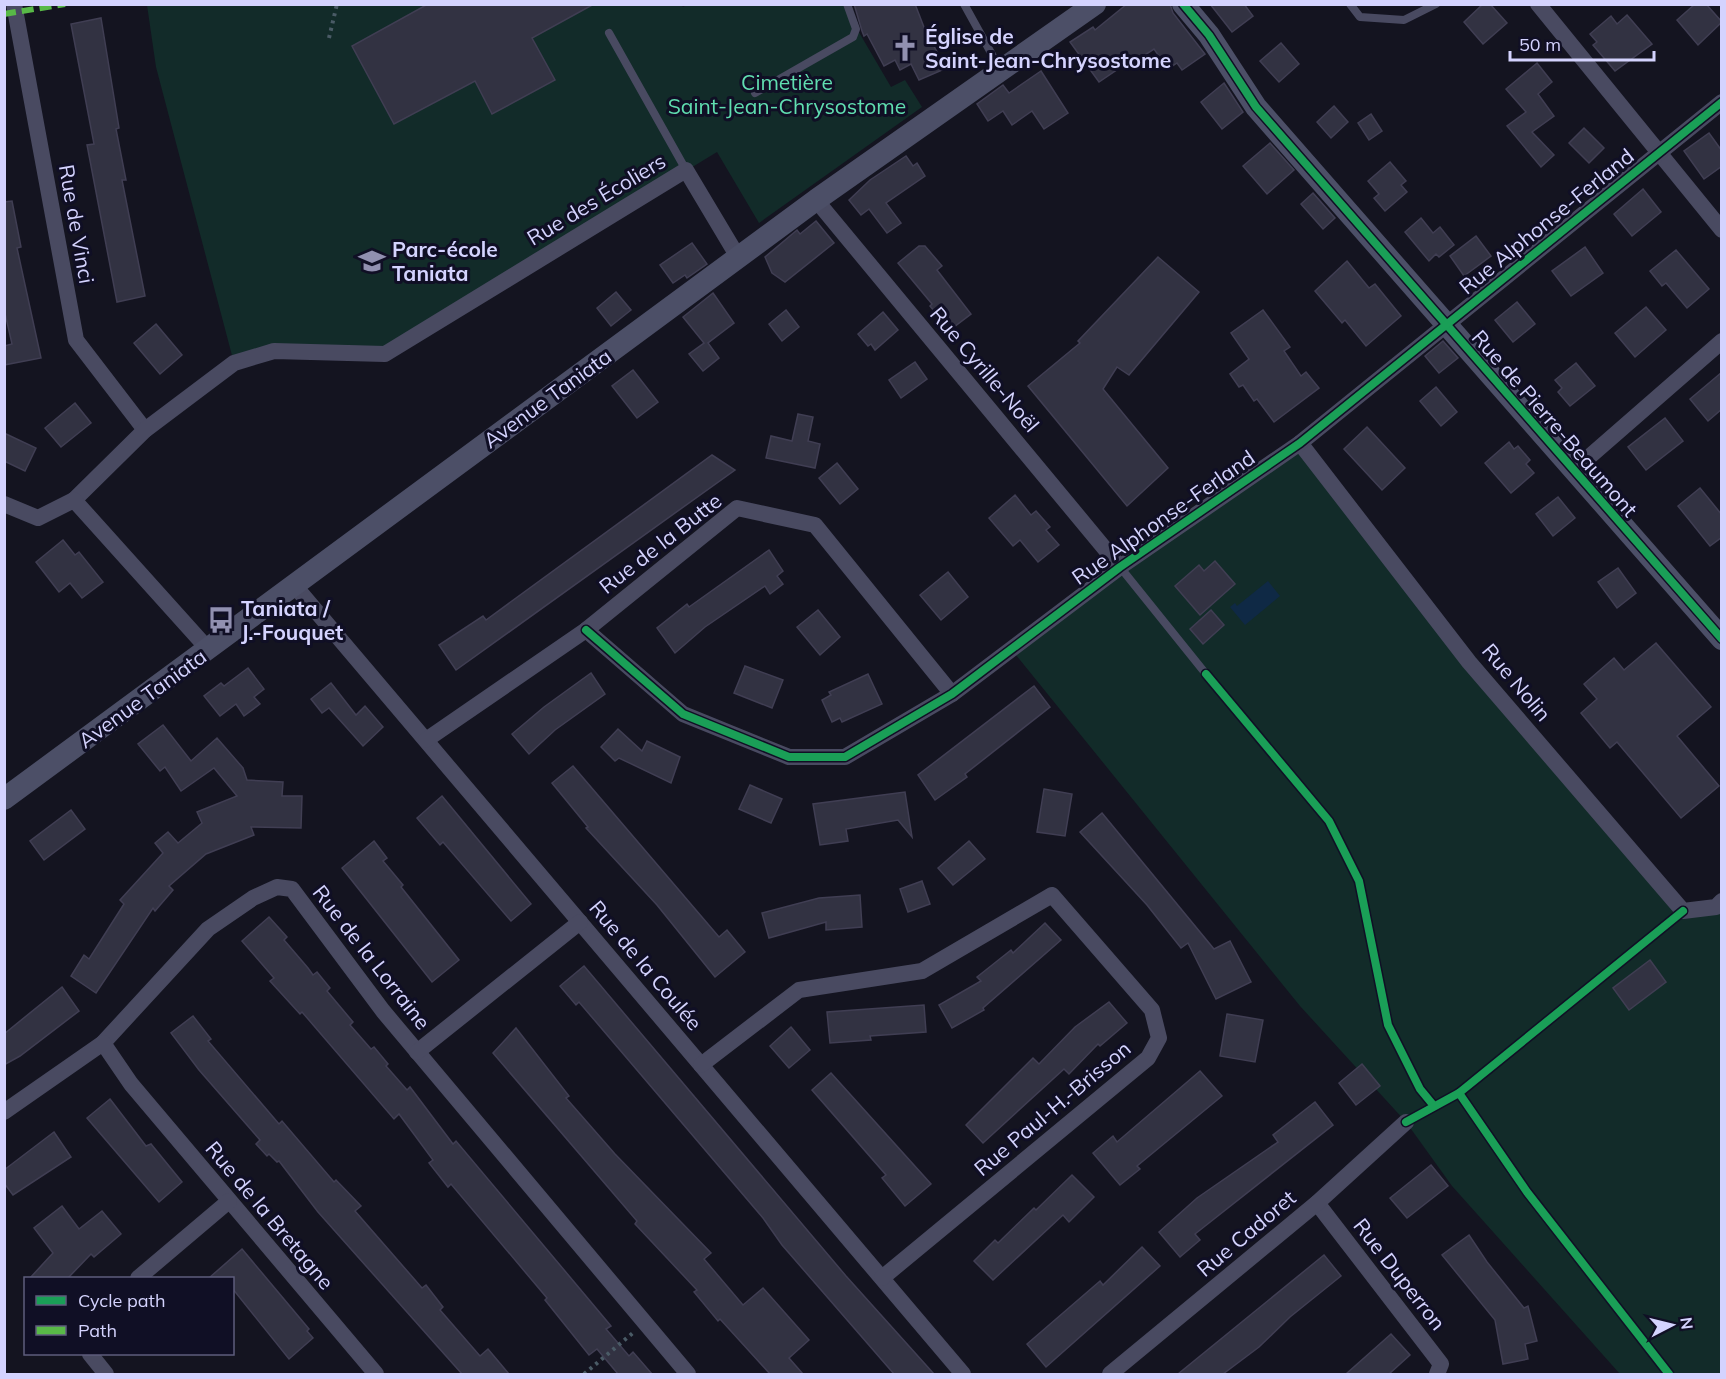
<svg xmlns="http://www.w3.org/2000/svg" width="1726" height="1379" font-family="Mulish,sans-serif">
<rect width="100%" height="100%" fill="#141420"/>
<g fill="#122b29">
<polygon points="681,4 683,7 688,4 843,5 891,87 905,80 922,107 759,223 717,152 385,354 274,351 234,363 156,67 147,5"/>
<polygon points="1300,443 1683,911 1721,901 1721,1374 1620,1374 1452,1186 1406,1122 1300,1006 1012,650"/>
</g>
<polygon fill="#0f2945" points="1268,581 1280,596 1245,625 1230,607 1235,603 1237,606"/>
<g fill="#323242" stroke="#403e53" stroke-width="1.5">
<polygon points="428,4 594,4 532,38 555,80 492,114 475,81 394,124 352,46"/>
<polygon points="854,4 915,4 927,35 947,68 919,80 911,64 900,70 895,60 884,66 867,34 864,36 862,31"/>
<polygon points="1127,4 1170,4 1173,13 1205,54 1182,70 1177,63 1168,69 1154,49 1134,62 1133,59 1099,82 1070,42 1093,27 1095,30"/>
<polygon points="1210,4 1244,4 1253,16 1232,32"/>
<polygon points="1483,4 1490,4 1507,23 1483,44 1464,22"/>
<polygon points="1695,4 1706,4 1722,22 1698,45 1677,20"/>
<polygon points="1627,15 1652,44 1615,71 1593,45 1597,42 1590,34 1611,16 1617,24"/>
<polygon points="101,18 119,128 116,129 126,180 122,180 145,296 117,302 87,145 94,144 71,24"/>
<polygon points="1281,43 1299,64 1279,82 1260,61"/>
<polygon points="1537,63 1552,82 1538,94 1554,116 1532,132 1554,155 1541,167 1507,126 1526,112 1506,89"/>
<polygon points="1041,71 1068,113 1044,129 1032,111 1012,125 1003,111 988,121 977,104 1003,85 1009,93"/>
<polygon points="1224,83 1243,112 1222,129 1201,102"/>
<polygon points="1334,106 1348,122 1331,138 1317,122"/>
<polygon points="1371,114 1382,131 1369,140 1358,123"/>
<polygon points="1584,128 1604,148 1589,163 1569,143"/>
<polygon points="1709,133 1722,151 1722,166 1704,179 1684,151"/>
<polygon points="1270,143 1294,170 1267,194 1243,166"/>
<polygon points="906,156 913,166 917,163 925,176 886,203 901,223 887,233 869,209 861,215 849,200 870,180"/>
<polygon points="1390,162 1406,181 1401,185 1407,192 1385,211 1374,198 1379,194 1368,181"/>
<polygon points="1643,189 1661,212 1632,236 1614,214"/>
<polygon points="1313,193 1335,218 1323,229 1301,204"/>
<polygon points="12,201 21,247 17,248 41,358 4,365 4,346 12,344 4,309 4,202"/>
<polygon points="1421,218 1433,233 1440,227 1454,245 1439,257 1436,254 1429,261 1405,232"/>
<polygon points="816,221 834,243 785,282 772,273 765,257 797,230 800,234"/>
<polygon points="1476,236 1491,256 1464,276 1450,256"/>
<polygon points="692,243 707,264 687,278 685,275 673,283 660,265"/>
<polygon points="919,246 925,246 942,266 937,270 971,314 950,330 930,306 932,304 898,263"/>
<polygon points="1585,247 1603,273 1571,296 1552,271"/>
<polygon points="1676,250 1709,289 1687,308 1666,283 1662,286 1650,271"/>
<polygon points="1158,257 1199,292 1129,375 1117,367 1103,389 1168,468 1127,506 1028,386 1080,343 1078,341"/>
<polygon points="1347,261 1369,288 1375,284 1401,316 1366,346 1345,320 1342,323 1315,291"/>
<polygon points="616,292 631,310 611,326 597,308"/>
<polygon points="713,293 734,323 708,343 719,358 703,371 689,354 704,343 683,317"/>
<polygon points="1517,302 1535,324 1513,342 1495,320"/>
<polygon points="1646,307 1666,330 1635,357 1615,333"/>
<polygon points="786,310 799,327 782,341 769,324"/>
<polygon points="1263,310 1290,347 1284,351 1301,376 1306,372 1319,388 1274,422 1257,399 1254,401 1243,385 1239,387 1230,374 1249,359 1231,333"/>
<polygon points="883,312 898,330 875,350 871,344 868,346 858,334"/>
<polygon points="156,324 182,355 160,374 134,343"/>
<polygon points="1443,341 1458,358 1439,373 1425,356"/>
<polygon points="915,362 927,379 901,398 889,380"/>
<polygon points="1576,363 1595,386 1570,406 1558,392 1562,388 1555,380"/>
<polygon points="633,370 658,402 637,418 612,386"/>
<polygon points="1722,372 1722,409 1708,421 1690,399"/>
<polygon points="1436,387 1457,412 1441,426 1420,401"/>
<polygon points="75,403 91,423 61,447 45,428"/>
<polygon points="798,414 813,417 808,441 820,444 815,468 766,458 771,436 792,441"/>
<polygon points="1665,418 1683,441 1646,470 1628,447"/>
<polygon points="1367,427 1405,468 1382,490 1344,449"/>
<polygon points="4,433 36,448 25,471 4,461"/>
<polygon points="1509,442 1514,449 1518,446 1530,460 1526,464 1534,473 1511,493 1485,463"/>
<polygon points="712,455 735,470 456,670 439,645 483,616 486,620"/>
<polygon points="837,463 858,489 840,504 819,478"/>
<polygon points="1700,488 1722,515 1722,537 1710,546 1678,506"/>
<polygon points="1015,495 1031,515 1036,511 1050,527 1046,530 1059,545 1038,562 1020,540 1013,546 989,518"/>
<polygon points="1558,497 1575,518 1553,536 1536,514"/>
<polygon points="63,540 75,555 79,552 103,582 82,598 70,583 59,592 36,562"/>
<polygon points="769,550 783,571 777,576 783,584 770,594 765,586 705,627 675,653 657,628 687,604 689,607"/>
<polygon points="1215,561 1235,584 1200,615 1175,586 1199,565 1204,571"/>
<polygon points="1618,568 1636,593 1617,608 1598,582"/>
<polygon points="948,572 968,597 941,620 920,595"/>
<polygon points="818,610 840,637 820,655 797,627"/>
<polygon points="1211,610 1224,625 1203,644 1190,629"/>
<polygon points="1656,643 1711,707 1677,736 1719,786 1681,818 1617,742 1610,748 1581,713 1597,699 1584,684 1614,658 1624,670"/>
<polygon points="745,666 783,680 772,708 734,693"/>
<polygon points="248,668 264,689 254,697 260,704 244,716 236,704 220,716 204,696 221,683 224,686"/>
<polygon points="591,673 605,694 555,730 529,754 512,734 544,707"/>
<polygon points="868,674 882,704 842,722 840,718 832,722 822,700 831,695 829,692"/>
<polygon points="331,683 356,715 365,706 383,727 363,746 329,708 322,713 311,699"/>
<polygon points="1034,686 1050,707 965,774 967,777 935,800 918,775"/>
<polygon points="163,725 191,761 217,738 243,768 247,780 283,782 282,796 302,796 301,828 251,827 254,835 206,854 169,886 173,890 155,911 153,908 96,993 71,976 84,955 89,959 124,904 120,900 163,853 155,843 168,832 178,843 202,823 197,812 237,796 214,768 181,791 165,767 160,771 138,744"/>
<polygon points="618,729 642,751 647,741 680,757 671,783 619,758 615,761 601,747"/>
<polygon points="573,766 719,937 727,930 745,952 715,977 657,905 586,828 588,827 552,783"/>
<polygon points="750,785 782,799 771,823 739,809"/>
<polygon points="1044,789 1072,794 1065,836 1037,832"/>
<polygon points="905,792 912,837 898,820 846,829 848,841 820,845 813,804"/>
<polygon points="442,796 531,904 511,921 443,842 440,845 417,818"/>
<polygon points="71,810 85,829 44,860 30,841"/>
<polygon points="1102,813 1214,949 1230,941 1251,982 1216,999 1188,943 1181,948 1147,905 1080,832"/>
<polygon points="374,841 387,858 383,861 403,885 401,887 459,960 432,982 342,868"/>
<polygon points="969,841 985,859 953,885 938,868"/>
<polygon points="922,881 930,904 908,912 900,889"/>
<polygon points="860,895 862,927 826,930 826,922 769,938 762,913 819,898"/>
<polygon points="269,917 287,937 284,940 308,968 313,975 317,972 330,988 327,991 353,1022 350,1025 371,1049 374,1047 388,1064 386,1066 407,1090 410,1087 453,1144 456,1141 606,1320 611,1326 606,1329 629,1356 633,1352 652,1374 618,1374 597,1349 589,1355 545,1300 547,1298 451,1184 448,1187 429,1163 433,1160 399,1114 394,1119 302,1012 300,1014 270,981 274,978 242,941"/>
<polygon points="1045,923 1061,940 983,1008 984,1010 952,1028 939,1005 981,981 977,977 1011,950 1013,953"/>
<polygon points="1650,960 1666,982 1629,1010 1613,988"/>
<polygon points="584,966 846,1276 934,1374 894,1374 782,1245 763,1218 579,1002 576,1005 560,986"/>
<polygon points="62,987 79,1011 20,1056 4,1065 4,1034"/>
<polygon points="1109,1002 1127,1023 1100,1046 1098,1044 1069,1074 1064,1069 983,1143 966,1125 1033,1058 1039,1064 1075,1027"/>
<polygon points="924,1005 926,1032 870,1036 871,1040 830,1043 827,1012"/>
<polygon points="1227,1014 1263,1020 1255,1062 1220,1056"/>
<polygon points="193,1016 211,1039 208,1041 279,1124 282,1121 334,1182 336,1180 361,1206 355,1211 422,1288 426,1285 443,1307 440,1310 480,1356 488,1349 509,1374 462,1374 318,1212 279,1161 277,1162 269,1154 267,1156 256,1144 260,1140 199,1070 171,1033"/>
<polygon points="791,1027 810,1050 789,1068 770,1046"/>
<polygon points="516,1028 569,1096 566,1098 615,1154 711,1253 704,1259 743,1305 763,1288 809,1340 789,1358 803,1374 770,1374 720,1319 718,1321 694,1292 697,1290 635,1224 637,1221 493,1053"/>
<polygon points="1362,1064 1380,1086 1356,1105 1339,1083"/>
<polygon points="1200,1071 1222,1096 1137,1166 1140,1169 1120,1185 1093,1153 1113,1136 1117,1142"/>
<polygon points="831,1073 931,1184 905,1206 882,1178 886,1175 812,1090"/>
<polygon points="110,1099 146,1146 151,1144 182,1182 159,1202 87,1118"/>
<polygon points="1315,1102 1333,1125 1195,1234 1200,1240 1180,1257 1159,1232 1197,1198 1278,1142 1273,1135"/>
<polygon points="54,1132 71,1157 13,1195 4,1183 4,1170"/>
<polygon points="1431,1165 1448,1186 1407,1218 1390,1198"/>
<polygon points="1072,1175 1094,1197 1069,1222 1063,1215 993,1280 974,1261 995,1240 998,1243 1034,1208 1036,1210"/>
<polygon points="62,1206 79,1229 102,1211 121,1234 94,1257 91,1254 68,1278 30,1278 53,1253 34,1228"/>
<polygon points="1469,1235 1487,1262 1524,1308 1528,1306 1537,1341 1525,1344 1528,1359 1503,1364 1495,1320 1442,1255"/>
<polygon points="1142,1247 1160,1266 1046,1367 1027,1344 1100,1281 1103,1285"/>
<polygon points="242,1249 309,1329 307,1331 313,1338 289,1359 232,1288 232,1278 209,1278"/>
<polygon points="1324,1255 1341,1276 1290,1317 1259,1347 1223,1374 1178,1374"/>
<polygon points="1391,1334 1410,1355 1389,1374 1346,1374"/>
</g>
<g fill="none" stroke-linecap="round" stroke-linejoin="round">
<g stroke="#4a5b66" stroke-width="4" stroke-dasharray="3 4.5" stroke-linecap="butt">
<polyline points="329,38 337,4"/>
<polyline points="584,1374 634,1332"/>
</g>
<g stroke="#494a61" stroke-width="8">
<polyline points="964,4 1000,69"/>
<polyline points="1350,4 1360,17 1404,20 1436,4"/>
<polyline points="609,33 686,170"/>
<polyline points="755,93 853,37 856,29 847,4"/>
<polyline points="1120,567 1206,674"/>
</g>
<g stroke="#494a61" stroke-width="16">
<polyline points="14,4 76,340 145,430"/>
<polyline points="1538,4 1722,230"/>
<polyline points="816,200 1120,567"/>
<polyline points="1300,443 1469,662 1683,911 1716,907 1722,901"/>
<polyline points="1573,471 1722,341"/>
<polyline points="74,500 145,430 234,363 274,351 385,354 686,170 738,257"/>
<polyline points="4,504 38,518 74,500 208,649"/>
<polyline points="294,585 963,1374"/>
<polyline points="586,630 683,714 789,757 845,757 952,694 1120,567 1300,443 1722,102"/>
<polyline points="426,740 586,630 737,508 815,525 952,694"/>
<polyline points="103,1043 208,929 253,898 277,887 292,889 383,1011 688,1374"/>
<polyline points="417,1052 580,922"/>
<polyline points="701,1065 799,990 922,971 1052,895 1152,1010 1159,1038 1148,1058 882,1278"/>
<polyline points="4,1112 103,1043 131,1084 376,1374"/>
<polyline points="1317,1203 1441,1364 1437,1374"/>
<polyline points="138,1278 229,1201"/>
<polyline points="90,1354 106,1374"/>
<polyline points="1110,1374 1317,1203 1406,1122"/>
</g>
<g stroke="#4c4f67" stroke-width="22">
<polyline points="1183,4 1209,35 1256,107 1722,639"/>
<polyline points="4,799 816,200 1095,4"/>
</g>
<polyline stroke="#58b947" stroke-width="6" stroke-dasharray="12 6" stroke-linecap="butt" points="4,14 65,4"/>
<defs>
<g id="cycleway">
<polyline points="1183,4 1209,35 1256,107 1722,639"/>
<polyline points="586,630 683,714 789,757 845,757 952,694 1120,567 1300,443 1722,102"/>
<polyline points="1206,674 1329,821 1359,881 1388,1025 1420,1089 1434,1106"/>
<polyline points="1459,1093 1527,1192 1669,1374"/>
<polyline points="1406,1122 1459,1093 1683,911"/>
</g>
</defs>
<use href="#cycleway" stroke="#100f25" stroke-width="11"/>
<use href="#cycleway" stroke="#1a9f57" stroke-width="8"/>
</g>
<defs>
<symbol id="church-bare" viewBox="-9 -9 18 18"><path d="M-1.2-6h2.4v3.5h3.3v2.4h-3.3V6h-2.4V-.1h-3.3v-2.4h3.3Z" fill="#9190b0" stroke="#100f25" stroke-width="2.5" paint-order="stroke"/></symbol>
<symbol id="school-bare" viewBox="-9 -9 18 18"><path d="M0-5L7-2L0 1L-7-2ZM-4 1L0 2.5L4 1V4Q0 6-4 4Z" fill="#9190b0" stroke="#100f25" stroke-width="2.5" paint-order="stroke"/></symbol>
<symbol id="bus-bare" viewBox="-9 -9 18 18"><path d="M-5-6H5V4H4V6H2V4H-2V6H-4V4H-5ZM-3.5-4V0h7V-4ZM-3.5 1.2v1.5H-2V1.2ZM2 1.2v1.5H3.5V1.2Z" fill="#9190b0" stroke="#100f25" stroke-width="2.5" paint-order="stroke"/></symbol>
</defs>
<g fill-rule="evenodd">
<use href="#church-bare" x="886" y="29" width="38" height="38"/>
<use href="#school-bare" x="353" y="242" width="38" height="38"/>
<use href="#bus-bare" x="202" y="601" width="38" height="38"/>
</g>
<g text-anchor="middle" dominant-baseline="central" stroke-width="6" stroke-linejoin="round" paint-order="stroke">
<g font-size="21" font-weight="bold" fill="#d4d3fe" stroke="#100f25" text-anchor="start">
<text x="925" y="36">Église de<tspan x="925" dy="24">Saint-Jean-Chrysostome</tspan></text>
<text x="392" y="249">Parc-école<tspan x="392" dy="24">Taniata</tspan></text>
<text x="241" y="608">Taniata /<tspan x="241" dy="24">J.-Fouquet</tspan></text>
</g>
<g font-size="21" fill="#60deb0" stroke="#100f25">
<text x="787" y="82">Cimetière<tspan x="787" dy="24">Saint-Jean-Chrysostome</tspan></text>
</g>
<g font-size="21" fill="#d4d3fe" stroke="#100f25">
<text transform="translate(596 199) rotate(-31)">Rue des Écoliers</text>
<text transform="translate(1546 221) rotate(-39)">Rue Alphonse-Ferland</text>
<text transform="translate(77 224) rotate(80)">Rue de Vinci</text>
<text transform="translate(985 369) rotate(50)">Rue Cyrille-Noël</text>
<text transform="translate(547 398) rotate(-36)">Avenue Taniata</text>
<text transform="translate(1555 423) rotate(49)">Rue de Pierre-Beaumont</text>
<text transform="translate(1163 517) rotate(-35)">Rue Alphonse-Ferland</text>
<text transform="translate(660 543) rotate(-38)">Rue de la Butte</text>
<text transform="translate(1517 682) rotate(50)">Rue Nolin</text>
<text transform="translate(142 698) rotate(-36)">Avenue Taniata</text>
<text transform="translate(372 957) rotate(52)">Rue de la Lorraine</text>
<text transform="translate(646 965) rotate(50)">Rue de la Coulée</text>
<text transform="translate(1052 1108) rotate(-40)">Rue Paul-H.-Brisson</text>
<text transform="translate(270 1215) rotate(50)">Rue de la Bretagne</text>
<text transform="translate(1246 1233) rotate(-40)">Rue Cadoret</text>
<text transform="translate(1400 1274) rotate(52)">Rue Duperron</text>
</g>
</g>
<rect width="1726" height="1379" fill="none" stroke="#d4d3fe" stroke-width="12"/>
<rect x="24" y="1277" width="210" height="78" fill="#100f25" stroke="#5e5d7c" stroke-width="1.5"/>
<rect x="36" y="1296" width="30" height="9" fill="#1a9f57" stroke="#5e5d7c" stroke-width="1.5"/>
<text x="78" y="1307" font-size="18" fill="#d4d3fe">Cycle path</text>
<rect x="36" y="1326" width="30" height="9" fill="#58b947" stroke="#5e5d7c" stroke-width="1.5"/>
<text x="78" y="1337" font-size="18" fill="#d4d3fe">Path</text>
<g transform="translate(1672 1325) rotate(83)" stroke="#100f25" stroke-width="4.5" paint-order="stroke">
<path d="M0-4.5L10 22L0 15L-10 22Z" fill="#d4d3fe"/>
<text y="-9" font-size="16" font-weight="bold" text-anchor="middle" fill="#d4d3fe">N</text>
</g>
<path d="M1510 51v9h144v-9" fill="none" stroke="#d4d3fe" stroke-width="3"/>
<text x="1519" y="51" font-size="18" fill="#d4d3fe" stroke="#100f25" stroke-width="4.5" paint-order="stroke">50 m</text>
</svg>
